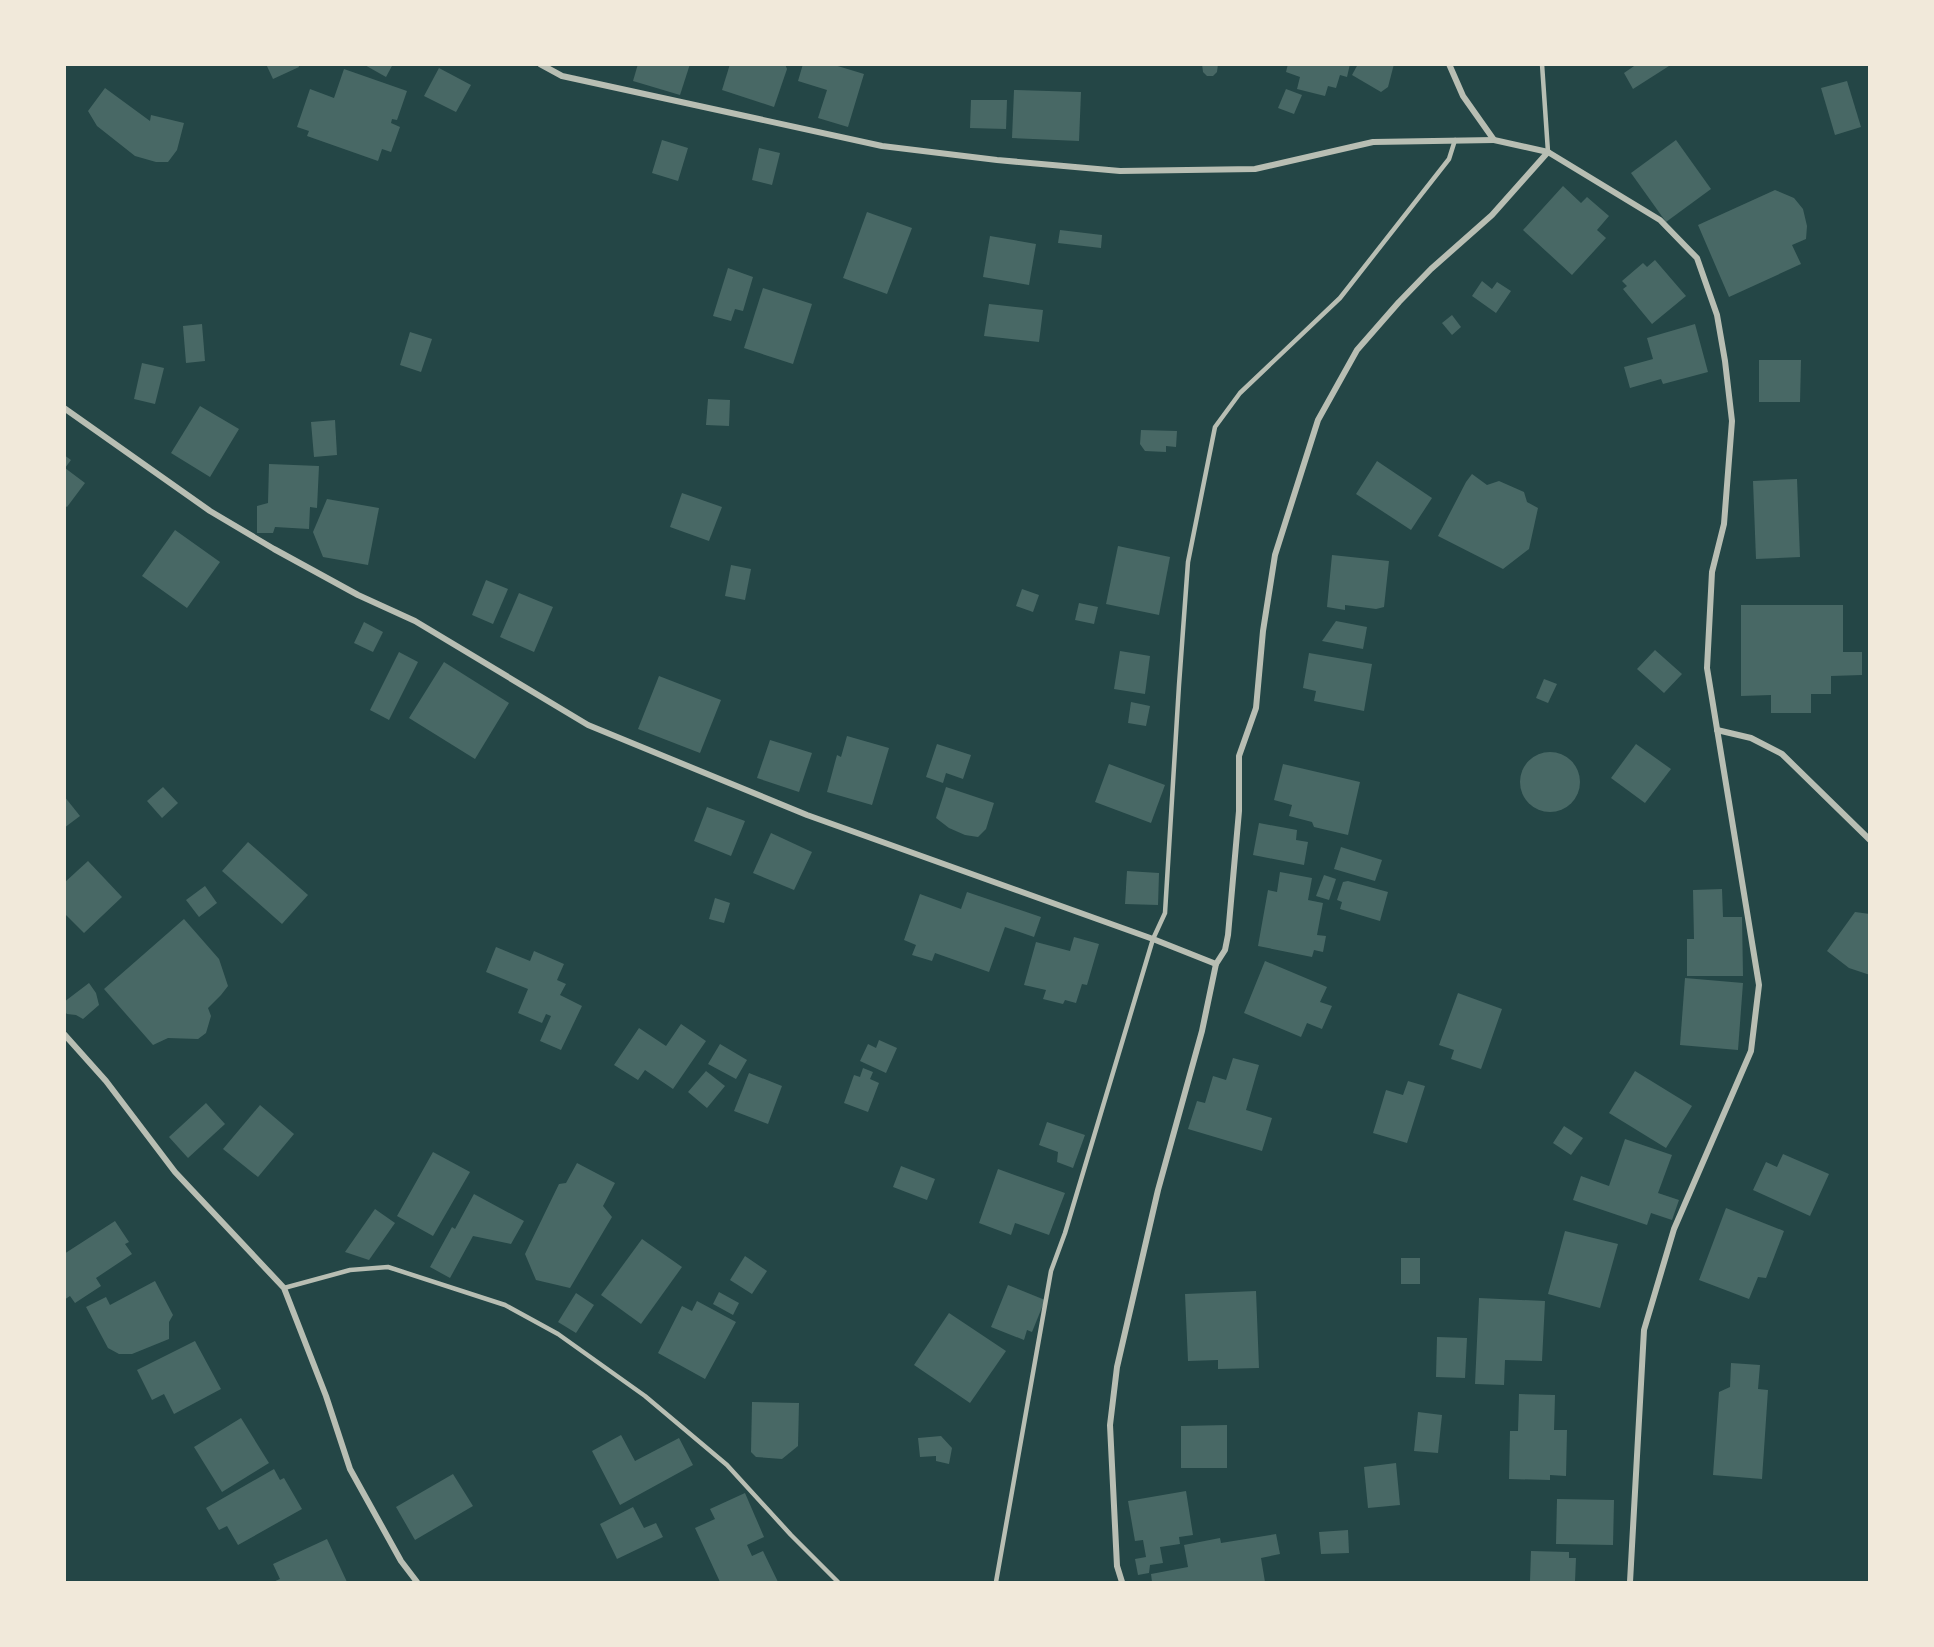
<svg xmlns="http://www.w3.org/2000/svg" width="1934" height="1647" font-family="'Golos Text',sans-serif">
<rect width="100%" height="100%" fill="#0f3d3e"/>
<rect fill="#244646" x="65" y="65" width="1804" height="1517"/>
<g fill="#486865">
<polygon points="266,64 298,64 299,67 273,79"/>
<polygon points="363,64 393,64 386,77"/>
<polygon points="638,64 690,64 680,95 633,81"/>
<polygon points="730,64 785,64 787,69 774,107 722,90"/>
<polygon points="803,64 831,64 864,74 848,127 818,118 827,90 798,81"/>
<polygon points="1202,64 1218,64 1217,72 1213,76 1207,76 1203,72"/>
<polygon points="1288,64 1350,64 1347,77 1340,75 1336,88 1328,86 1325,96 1297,89 1300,77 1286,72"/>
<polygon points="1358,64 1394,64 1388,87 1381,92 1352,75"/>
<polygon points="1637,64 1668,64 1669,66 1633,89 1624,73"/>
<polygon points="439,68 471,85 456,112 424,96"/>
<polygon points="344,69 407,91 397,120 392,119 391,123 400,127 391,152 382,149 378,161 307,136 309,131 297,127 310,89 334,98"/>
<polygon points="1847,81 1861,127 1835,135 1821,88"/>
<polygon points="105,88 150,121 151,115 184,123 177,150 168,162 156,162 135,156 97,126 88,111"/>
<polygon points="1286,89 1302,95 1294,114 1278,108"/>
<polygon points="1014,90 1081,92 1079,141 1012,138"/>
<polygon points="971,100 1007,100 1006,129 970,128"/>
<polygon points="662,140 688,148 678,181 652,173"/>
<polygon points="1676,140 1711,189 1666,222 1631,173"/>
<polygon points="759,148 780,153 772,185 752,180"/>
<polygon points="1563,186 1581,203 1587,197 1609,216 1597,230 1606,238 1572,275 1523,230"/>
<polygon points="1775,190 1794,198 1803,209 1807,226 1806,239 1792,245 1801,264 1729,297 1698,225"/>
<polygon points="867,212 912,228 887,294 843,278"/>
<polygon points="1060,230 1102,235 1101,248 1058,243"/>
<polygon points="990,236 1036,244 1029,285 983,277"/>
<polygon points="1655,260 1686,296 1652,324 1623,289 1627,286 1622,281 1643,263 1647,267"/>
<polygon points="728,268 753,277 743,311 735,309 731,321 713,316"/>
<polygon points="1482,281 1492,289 1497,282 1511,291 1496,313 1472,296"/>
<polygon points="763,288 812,304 793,364 744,348"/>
<polygon points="989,304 1043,310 1039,342 984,336"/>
<polygon points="1452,315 1461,327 1452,335 1442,323"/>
<polygon points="202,324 205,361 186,363 183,326"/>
<polygon points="1695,324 1708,372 1663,384 1661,379 1630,388 1624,367 1653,359 1647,338"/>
<polygon points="410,332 432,339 421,372 400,365"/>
<polygon points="1759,360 1801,360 1800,402 1759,402"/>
<polygon points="142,363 164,368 155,404 134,399"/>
<polygon points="708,399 730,400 729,426 706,425"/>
<polygon points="200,406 239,429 210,477 171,453"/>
<polygon points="335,420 337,455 314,457 311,422"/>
<polygon points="1141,430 1177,431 1176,447 1166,446 1166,452 1145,451 1140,444"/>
<polygon points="64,455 71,460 65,468 85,483 67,507 64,505"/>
<polygon points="1377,461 1432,498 1411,530 1356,494"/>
<polygon points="269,464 319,466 317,508 310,507 309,529 275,527 273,533 257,533 257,506 268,503"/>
<polygon points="1472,474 1487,485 1499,481 1524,492 1527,502 1538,508 1529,549 1503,569 1438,536 1466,482"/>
<polygon points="1797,479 1800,557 1756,559 1753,481"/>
<polygon points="682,493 722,507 709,541 670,527"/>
<polygon points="327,499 379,508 368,565 323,557 313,532"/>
<polygon points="175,530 220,562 187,608 142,576"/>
<polygon points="1118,546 1170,557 1159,615 1106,604"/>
<polygon points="1332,555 1389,561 1384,607 1376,609 1345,605 1345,610 1327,607"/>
<polygon points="731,565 751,569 745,600 725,596"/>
<polygon points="486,580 508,589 493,624 472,615"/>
<polygon points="1022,589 1039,595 1033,612 1016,606"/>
<polygon points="519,593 553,607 534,652 500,637"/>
<polygon points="1079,603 1098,607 1094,624 1075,620"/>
<polygon points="1741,605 1843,605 1843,652 1862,652 1862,675 1831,676 1831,694 1811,694 1811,713 1771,713 1771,695 1741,696"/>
<polygon points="1336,621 1367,627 1363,649 1322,641"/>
<polygon points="364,622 383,632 373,652 354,643"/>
<polygon points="1655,650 1682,674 1664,693 1637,669"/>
<polygon points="1120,651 1150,656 1145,694 1114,689"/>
<polygon points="399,652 418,662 389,720 370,710"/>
<polygon points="1309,653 1372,664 1364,711 1314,701 1316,691 1303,688"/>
<polygon points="444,662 509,703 475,759 409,718"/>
<polygon points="659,676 721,700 700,753 638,729"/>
<polygon points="1544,679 1557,684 1548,703 1536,698"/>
<polygon points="1131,702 1150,706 1146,726 1128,723"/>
<polygon points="847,736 889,748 872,805 827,792 837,755 841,757"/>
<polygon points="770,740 812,753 799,792 757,778"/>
<polygon points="937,744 971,755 963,779 946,773 943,783 926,777"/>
<polygon points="1636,744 1671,769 1645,803 1611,778"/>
<circle cx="1550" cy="782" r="30"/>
<polygon points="1109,764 1165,785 1151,823 1095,802"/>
<polygon points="1283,764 1360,782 1348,835 1314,827 1312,822 1289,816 1292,805 1274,800"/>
<polygon points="163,787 178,803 162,818 147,801"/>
<polygon points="946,787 994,803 986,829 978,837 965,835 949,828 936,818"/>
<polygon points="64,796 80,816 64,828"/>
<polygon points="707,807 745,821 731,856 694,841"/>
<polygon points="1259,823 1297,830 1296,840 1308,842 1304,865 1253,855"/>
<polygon points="771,833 812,852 794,890 753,873"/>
<polygon points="248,842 308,895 282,924 222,871"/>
<polygon points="1341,847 1382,860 1375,881 1334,869"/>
<polygon points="88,861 122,897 84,933 64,913 64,883"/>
<polygon points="1127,871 1159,873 1158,905 1125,904"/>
<polygon points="1280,872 1312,878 1308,900 1323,903 1317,935 1326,936 1323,952 1314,950 1312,957 1258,946 1268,890 1277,892"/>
<polygon points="1324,875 1336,879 1329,900 1316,896"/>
<polygon points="1348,881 1388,892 1380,921 1340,909 1342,902 1337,900 1343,882"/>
<polygon points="205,886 217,903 199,917 186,900"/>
<polygon points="1722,889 1723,917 1742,917 1743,976 1687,976 1687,939 1694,939 1693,890"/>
<polygon points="967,892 1041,917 1034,937 1005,927 989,972 935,953 932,961 912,955 916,945 904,940 920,894 961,909"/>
<polygon points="715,898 730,903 724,923 709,919"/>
<polygon points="1855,912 1870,914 1870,975 1849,968 1827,951"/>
<polygon points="184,919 219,959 228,986 221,995 208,1008 211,1016 206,1033 198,1039 168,1038 153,1045 104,989"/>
<polygon points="1074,937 1099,944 1087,985 1082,984 1076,1003 1065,1000 1063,1004 1043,999 1046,990 1024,985 1036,942 1070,951"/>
<polygon points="496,947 530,961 534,951 564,964 557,980 566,984 560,995 582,1006 561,1050 540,1041 551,1016 546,1014 542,1023 518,1013 528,989 486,972"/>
<polygon points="1265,961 1327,987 1320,1002 1332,1006 1322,1029 1307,1023 1301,1037 1244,1013"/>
<polygon points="1685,978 1743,983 1738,1050 1680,1045"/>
<polygon points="89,983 96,993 99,1005 83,1019 76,1015 67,1014 64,1011 64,1002"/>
<polygon points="1458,993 1502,1009 1481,1069 1451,1059 1454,1050 1439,1045"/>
<polygon points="681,1024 706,1041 673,1089 645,1070 638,1080 614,1065 639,1028 666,1046"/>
<polygon points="879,1040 897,1048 886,1073 860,1061 868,1044 876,1048"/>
<polygon points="720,1044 747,1060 736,1079 708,1064"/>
<polygon points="1233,1058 1259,1065 1246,1110 1272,1118 1262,1151 1188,1129 1197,1101 1205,1103 1213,1076 1226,1080"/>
<polygon points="863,1068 873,1072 870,1079 879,1083 868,1112 844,1103 854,1075 860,1077"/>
<polygon points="706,1071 725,1086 707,1108 688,1092"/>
<polygon points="1635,1071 1692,1106 1666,1148 1609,1113"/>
<polygon points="749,1073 782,1086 768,1124 734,1111"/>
<polygon points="1408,1081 1425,1086 1407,1143 1373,1133 1386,1090 1403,1095"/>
<polygon points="206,1103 225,1124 188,1158 169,1137"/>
<polygon points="260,1105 294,1134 258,1177 223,1149"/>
<polygon points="1047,1122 1085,1135 1073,1168 1057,1162 1058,1152 1039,1145"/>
<polygon points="1564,1126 1583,1138 1571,1155 1553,1143"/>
<polygon points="1625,1139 1672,1155 1658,1193 1679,1200 1672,1220 1651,1213 1647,1225 1573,1200 1581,1176 1609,1186"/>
<polygon points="433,1152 470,1172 433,1236 397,1216"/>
<polygon points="1783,1154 1829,1174 1810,1216 1753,1190 1766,1162 1777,1167"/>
<polygon points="577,1163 615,1183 603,1206 612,1217 570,1288 536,1280 525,1254 559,1184 566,1183"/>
<polygon points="901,1166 935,1179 927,1200 893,1187"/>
<polygon points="998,1169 1065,1193 1049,1235 1015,1223 1011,1235 979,1223"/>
<polygon points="474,1194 524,1221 511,1244 473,1236 450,1278 430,1267 452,1227 455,1229"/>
<polygon points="1726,1208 1784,1231 1766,1278 1758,1277 1749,1299 1699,1280"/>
<polygon points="375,1209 395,1223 369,1260 345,1252"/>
<polygon points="115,1221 129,1242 125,1244 132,1254 96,1278 101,1286 75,1303 70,1296 64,1300 64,1254"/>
<polygon points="1565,1231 1618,1244 1600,1308 1548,1294"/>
<polygon points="642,1239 682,1267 641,1324 601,1295"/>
<polygon points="745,1256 767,1271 752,1294 730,1280"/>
<rect x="1401" y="1258" width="19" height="26"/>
<polygon points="155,1281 173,1315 169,1322 169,1339 132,1354 119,1354 108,1348 86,1307 106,1297 110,1305"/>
<polygon points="1008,1285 1045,1300 1032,1332 1027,1330 1024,1340 991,1327"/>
<polygon points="1256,1291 1259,1368 1218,1369 1218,1360 1188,1361 1185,1294"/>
<polygon points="719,1292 739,1303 733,1315 713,1304"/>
<polygon points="576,1293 594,1305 576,1333 558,1322"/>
<polygon points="1479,1298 1545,1301 1542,1361 1505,1360 1504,1385 1475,1384"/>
<polygon points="697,1301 736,1322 705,1379 658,1353 682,1306 692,1311"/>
<polygon points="949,1313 1006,1351 970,1403 914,1365"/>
<polygon points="1437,1337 1467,1338 1465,1378 1436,1377"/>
<polygon points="195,1341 221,1389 174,1414 164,1394 152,1400 137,1370"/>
<polygon points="1731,1363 1760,1365 1758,1389 1768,1390 1762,1479 1713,1475 1719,1392 1730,1387"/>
<polygon points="1519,1394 1555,1395 1554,1430 1567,1430 1566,1476 1550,1475 1550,1480 1509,1479 1510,1431 1518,1431"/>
<polygon points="752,1402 799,1403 798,1446 782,1459 756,1457 751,1452"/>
<polygon points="1418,1412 1442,1415 1438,1453 1414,1451"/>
<polygon points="241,1418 269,1463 222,1492 194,1447"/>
<polygon points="1227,1425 1227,1468 1181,1468 1181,1426"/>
<polygon points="621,1435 635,1461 679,1438 693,1465 620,1505 592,1451"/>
<polygon points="941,1436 952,1448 949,1464 936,1461 936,1456 920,1457 918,1438"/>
<polygon points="1396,1463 1400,1505 1368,1508 1364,1467"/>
<polygon points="274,1469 280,1480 284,1478 302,1509 238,1545 227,1526 219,1530 206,1508"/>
<polygon points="453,1474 473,1506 415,1540 396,1507"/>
<polygon points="1186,1491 1193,1535 1179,1537 1180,1544 1160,1547 1163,1563 1150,1565 1149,1573 1138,1575 1135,1559 1146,1557 1143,1540 1135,1541 1128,1501"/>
<polygon points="745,1493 764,1537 747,1545 752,1556 763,1551 778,1582 720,1582 695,1528 715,1519 710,1509"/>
<polygon points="1557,1499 1614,1500 1613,1545 1556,1544"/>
<polygon points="633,1507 644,1528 656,1523 663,1537 617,1559 600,1524"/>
<polygon points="1348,1530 1349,1553 1321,1554 1319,1532"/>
<polygon points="1276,1534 1280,1554 1261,1558 1265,1582 1152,1582 1151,1574 1188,1567 1184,1545 1220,1538 1221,1543"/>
<polygon points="327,1539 347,1582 273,1582 280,1579 273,1564"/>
<polygon points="1531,1551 1569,1552 1569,1558 1576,1558 1575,1582 1530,1581"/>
</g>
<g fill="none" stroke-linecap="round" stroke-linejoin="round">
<g stroke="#b8beb3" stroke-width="4.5">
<polyline points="1542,64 1548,152"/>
<polyline points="284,1288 350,1270 388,1267 505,1305 558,1334 645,1396 727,1465 791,1535 838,1582"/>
<polyline points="996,1582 1051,1271 1065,1233 1153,939 1165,913 1179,685 1188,562 1215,427 1240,393 1340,298 1449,159 1455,140"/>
</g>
<g stroke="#b8beb3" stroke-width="6">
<polyline points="540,64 562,76 882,146 997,160 1120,171 1255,169 1373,142 1494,140"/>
<polyline points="1449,64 1463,96 1494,140 1548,152 1660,220 1697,258 1717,315 1725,361 1732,421 1724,524 1712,572 1707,668 1759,985 1751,1051 1674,1229 1644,1330 1630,1582"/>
<polyline points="64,408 210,511 274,549 358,595 415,621 588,725 807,815 1153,939 1216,964 1225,950 1228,935 1239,811 1239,756 1256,708 1263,631 1275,555 1318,420 1357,350 1399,302 1431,269 1492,215 1548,152"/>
<polyline points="1717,730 1751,738 1782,754 1870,840"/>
<polyline points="64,1034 106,1081 175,1172 284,1288 326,1396 350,1469 401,1561 417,1582"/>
<polyline points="1122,1582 1117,1566 1110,1425 1117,1367 1158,1190 1202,1031 1216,964"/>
</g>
</g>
<rect width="1934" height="1647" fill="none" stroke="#f1e9da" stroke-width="132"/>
</svg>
